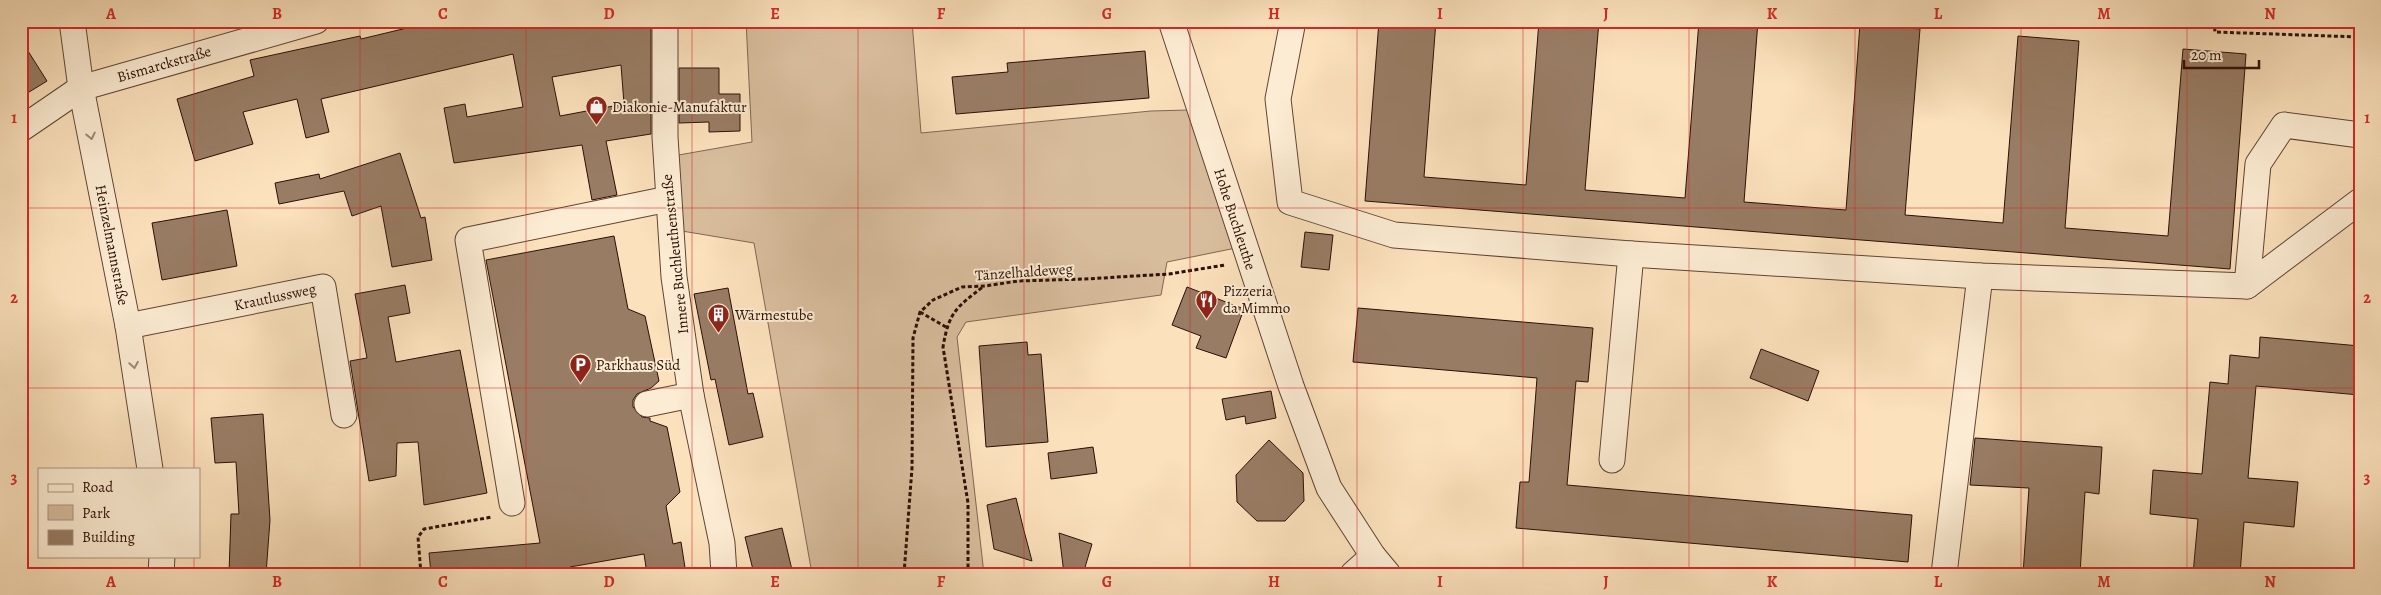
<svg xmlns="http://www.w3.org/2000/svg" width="2381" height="595" font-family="Alegreya,serif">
<rect width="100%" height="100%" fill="#fbe1bc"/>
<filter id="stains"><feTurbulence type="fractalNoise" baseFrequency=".004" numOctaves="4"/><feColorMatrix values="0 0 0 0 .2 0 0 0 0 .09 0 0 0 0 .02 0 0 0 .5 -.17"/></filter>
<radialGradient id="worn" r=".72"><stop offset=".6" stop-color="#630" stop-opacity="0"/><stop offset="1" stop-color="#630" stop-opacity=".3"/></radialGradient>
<polygon fill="#d8bd9d" stroke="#826651" points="746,21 912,21 921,133 1151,111 1188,110 1236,248 1167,262 1161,295 966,322 957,337 984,574 812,574 754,243 676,230 673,156 752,142"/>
<g fill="#987c64" stroke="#2c0f05" fill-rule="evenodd">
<path d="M436,21h215v113l-45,7 11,54 -25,5 -10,-55 -128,18 -10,-55 21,-4 2,13 56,-10 -10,-53 -192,45 8,33 -23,6 -9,-39 -54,13 10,32 -58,17 -18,-62 77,-23 -4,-16 110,-24 1,3zM621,65l3,39 -64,12 -8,-39z"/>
<polygon points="1379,21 1436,21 1424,177 1526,185 1539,21 1599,21 1585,190 1685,198 1699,21 1758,21 1744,202 1846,210 1860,24 1920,29 1905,215 2003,223 2018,36 2079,41 2065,228 2168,236 2183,49 2246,54 2230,269 1365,201"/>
<polygon points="21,40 47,81 21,97"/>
<polygon points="1145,51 1149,98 956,114 952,77 1008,72 1007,63"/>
<polygon points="679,68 719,68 719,94 740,94 740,131 709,132 709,122 679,123"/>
<polygon points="400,153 421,218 425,217 432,260 392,267 381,206 352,216 344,191 279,204 275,183 319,174 320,179"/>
<polygon points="227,210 237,266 162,280 152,223"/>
<polygon points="1305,232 1333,235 1329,270 1301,267"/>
<polygon points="614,236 628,309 645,316 659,381 651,388 637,394 633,400 633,407 642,417 650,418 650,421 667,427 680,492 666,506 673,544 681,542 686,574 647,574 644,554 570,567 571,574 431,574 429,553 540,543 486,260"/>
<polygon points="405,285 410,313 388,317 396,362 460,350 487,493 424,505 418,442 397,443 396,476 369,481 350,361 367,358 355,294"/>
<polygon points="1187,287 1244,309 1226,358 1196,348 1201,336 1172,325"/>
<polygon points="728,288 748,394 753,393 763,437 729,445 715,379 711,380 694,294"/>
<polygon points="1358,308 1593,328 1588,382 1576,381 1567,485 1912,515 1908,562 1516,528 1520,482 1529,482 1537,378 1353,362"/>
<polygon points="2260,337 2360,346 2360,395 2256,386 2248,478 2298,482 2294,527 2244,522 2240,574 2193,574 2198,519 2150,514 2153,470 2202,474 2210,382 2228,384 2230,355 2259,358"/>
<polygon points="1027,342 1028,355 1041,354 1048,442 986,447 979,346"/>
<polygon points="1761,349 1819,371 1808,401 1750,378"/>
<polygon points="1271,391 1276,418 1246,424 1245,416 1226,420 1222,399"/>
<polygon points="263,414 270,520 266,574 229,574 231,514 239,514 236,462 215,463 211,418"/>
<polygon points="1975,438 2102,447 2099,494 2085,492 2080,574 2023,574 2029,488 1970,485"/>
<polygon points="1269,440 1303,473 1304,501 1285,521 1257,521 1237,502 1236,475"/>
<polygon points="1093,447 1097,473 1051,479 1048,453"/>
<polygon points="1016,498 1023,527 1032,561 994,549 987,505"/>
<polygon points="782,528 793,574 754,574 745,537"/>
<polygon points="1059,533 1092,544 1083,574 1064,574"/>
</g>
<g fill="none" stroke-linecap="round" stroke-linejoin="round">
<defs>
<g id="minor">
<polyline points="72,21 81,88 128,326 150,469"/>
<polyline points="665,21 665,137 674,277 691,395 722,543 724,574"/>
<polyline points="1171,21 1291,386 1329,488 1373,556 1388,574"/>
<polyline points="1293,21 1278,99 1290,202 1394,235 1631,254 1980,276 2247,286 2360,201"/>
<polyline points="21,129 81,88 316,21"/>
<polyline points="2247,286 2258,164 2284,125 2360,135"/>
<polyline points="128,326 323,287 344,415"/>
<polyline points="647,404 691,395"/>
<polyline points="1612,460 1631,254"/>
<polyline points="512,503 468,240 668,199"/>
<polyline points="161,574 162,556"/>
<polyline points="1353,574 1373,556"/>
<polyline points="1944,574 1980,276"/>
</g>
</defs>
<use href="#minor" stroke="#604433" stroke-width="27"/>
<g stroke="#2c0f05" stroke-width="3" stroke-dasharray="4 2.5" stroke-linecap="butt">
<polyline points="2214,21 2215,32 2359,37"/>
<polyline points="2359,110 2360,34"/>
<polyline points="920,312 946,327"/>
<polyline points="421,574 418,537 424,529 492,517"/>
<polyline points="904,574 912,468 913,338 920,312 933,300 962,287 985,286 1018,281 1085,279 1169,274 1225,265"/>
<path d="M968,574v-71l-25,-156c6,-36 14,-40 41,-61"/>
</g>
<use href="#minor" stroke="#fcecd3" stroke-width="25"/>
</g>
<defs><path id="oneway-chevron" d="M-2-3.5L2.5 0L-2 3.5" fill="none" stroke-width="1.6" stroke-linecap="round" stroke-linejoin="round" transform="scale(1.25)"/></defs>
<g stroke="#9e8976">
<use href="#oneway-chevron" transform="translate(91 136) rotate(78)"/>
<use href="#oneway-chevron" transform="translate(134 365) rotate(81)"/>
</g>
<path fill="none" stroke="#d62828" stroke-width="1" stroke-opacity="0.55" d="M194,21v448M360,21v553M526,21v553M692,21v553M858,21v553M1024,21v553M1190,21v553M1357,21v553M1523,21v553M1689,21v553M1855,21v553M2021,21v553M2187,21v553M21,208h2339M21,388h2339M194,556v18"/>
<defs>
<symbol id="shop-pin" viewBox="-11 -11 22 30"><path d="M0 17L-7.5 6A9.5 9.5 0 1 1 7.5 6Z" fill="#8f2418" stroke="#fcecd3"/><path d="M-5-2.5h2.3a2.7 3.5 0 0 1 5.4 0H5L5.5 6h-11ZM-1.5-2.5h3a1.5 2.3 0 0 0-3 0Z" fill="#fff"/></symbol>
<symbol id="restaurant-pin" viewBox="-11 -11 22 30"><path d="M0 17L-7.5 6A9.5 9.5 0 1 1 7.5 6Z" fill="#8f2418" stroke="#fcecd3"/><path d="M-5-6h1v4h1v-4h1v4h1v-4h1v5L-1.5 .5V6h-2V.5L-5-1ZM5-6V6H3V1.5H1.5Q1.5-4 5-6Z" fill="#fff"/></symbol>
<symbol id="building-pin" viewBox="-11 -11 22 30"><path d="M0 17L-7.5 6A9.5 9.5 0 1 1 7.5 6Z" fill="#8f2418" stroke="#fcecd3"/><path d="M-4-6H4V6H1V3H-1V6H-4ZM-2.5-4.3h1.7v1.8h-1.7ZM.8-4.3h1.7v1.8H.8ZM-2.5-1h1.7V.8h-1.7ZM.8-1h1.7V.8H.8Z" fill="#fff"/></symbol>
<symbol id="parking-pin" viewBox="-11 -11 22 30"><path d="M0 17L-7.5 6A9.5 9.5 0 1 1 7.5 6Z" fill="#8f2418" stroke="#fcecd3"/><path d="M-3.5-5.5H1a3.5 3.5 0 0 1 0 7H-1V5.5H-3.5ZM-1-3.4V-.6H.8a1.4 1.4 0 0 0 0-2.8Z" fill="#fff"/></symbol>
</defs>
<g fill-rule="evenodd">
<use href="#shop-pin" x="584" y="94" width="25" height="34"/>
<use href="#restaurant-pin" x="1194" y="288" width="25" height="34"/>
<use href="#building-pin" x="706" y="302" width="25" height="34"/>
<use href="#parking-pin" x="568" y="352" width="25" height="34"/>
</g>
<g text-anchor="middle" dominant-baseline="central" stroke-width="4" stroke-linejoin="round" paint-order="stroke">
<g font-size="15" fill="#2c0f05" stroke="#fcecd3">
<text transform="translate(164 64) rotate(-16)">Bismarckstraße</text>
<text transform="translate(1235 219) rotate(72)">Hohe Buchleuthe</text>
<text transform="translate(112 245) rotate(79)">Heinzelmannstraße</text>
<text transform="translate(675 254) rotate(-96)">Innere Buchleuthenstraße</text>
<text transform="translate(1024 272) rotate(-4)">Tänzelhaldeweg</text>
<text transform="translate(275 297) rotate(-12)">Krautlussweg</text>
</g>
<g font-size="15" fill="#2c0f05" stroke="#fcecd3" text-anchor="start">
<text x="612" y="107">Diakonie-Manufaktur</text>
<text x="1223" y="291">Pizzeria<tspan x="1223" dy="17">da Mimmo</tspan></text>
<text x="735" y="315">Wärmestube</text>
<text x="596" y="365">Parkhaus Süd</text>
</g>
</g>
<rect width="2381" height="595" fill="none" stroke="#fbe1bc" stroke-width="55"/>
<rect x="38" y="468" width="162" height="90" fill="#fcecd3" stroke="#a99481"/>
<rect x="48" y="484" width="25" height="8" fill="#fcecd3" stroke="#a99481"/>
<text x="82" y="492" font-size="15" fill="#2c0f05">Road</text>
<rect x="48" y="505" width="25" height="15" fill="#d8bd9d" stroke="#a99481"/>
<text x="82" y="518" font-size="15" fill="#2c0f05">Park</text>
<rect x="48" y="530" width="25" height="15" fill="#987c64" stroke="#a99481"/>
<text x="82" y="542" font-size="15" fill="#2c0f05">Building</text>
<path d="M2184 60v8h75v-8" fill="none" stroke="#2c0f05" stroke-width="2.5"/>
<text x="2191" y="60" font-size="15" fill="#2c0f05" stroke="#fcecd3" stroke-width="4" paint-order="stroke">20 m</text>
<rect x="28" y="28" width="2326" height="540" fill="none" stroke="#d62828" stroke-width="2"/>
<g font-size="16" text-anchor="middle" font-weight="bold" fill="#d62828">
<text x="111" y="19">A</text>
<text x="277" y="19">B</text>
<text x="443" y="19">C</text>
<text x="609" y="19">D</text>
<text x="775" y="19">E</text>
<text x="941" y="19">F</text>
<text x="1107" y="19">G</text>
<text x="1274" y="19">H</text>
<text x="1440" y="19">I</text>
<text x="1606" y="19">J</text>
<text x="1772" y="19">K</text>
<text x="1938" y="19">L</text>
<text x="2104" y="19">M</text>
<text x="2270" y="19">N</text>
<text x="14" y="123">1</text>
<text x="2367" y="123">1</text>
<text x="14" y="303">2</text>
<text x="2367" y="303">2</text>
<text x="14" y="483">3</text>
<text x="2367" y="483">3</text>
<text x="111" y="587">A</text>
<text x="277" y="587">B</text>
<text x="443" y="587">C</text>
<text x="609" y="587">D</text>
<text x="775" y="587">E</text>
<text x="941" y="587">F</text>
<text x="1107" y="587">G</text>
<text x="1274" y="587">H</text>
<text x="1440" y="587">I</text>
<text x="1606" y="587">J</text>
<text x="1772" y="587">K</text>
<text x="1938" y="587">L</text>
<text x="2104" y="587">M</text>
<text x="2270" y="587">N</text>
</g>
<rect width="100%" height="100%" filter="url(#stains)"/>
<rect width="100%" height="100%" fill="url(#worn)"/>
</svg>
